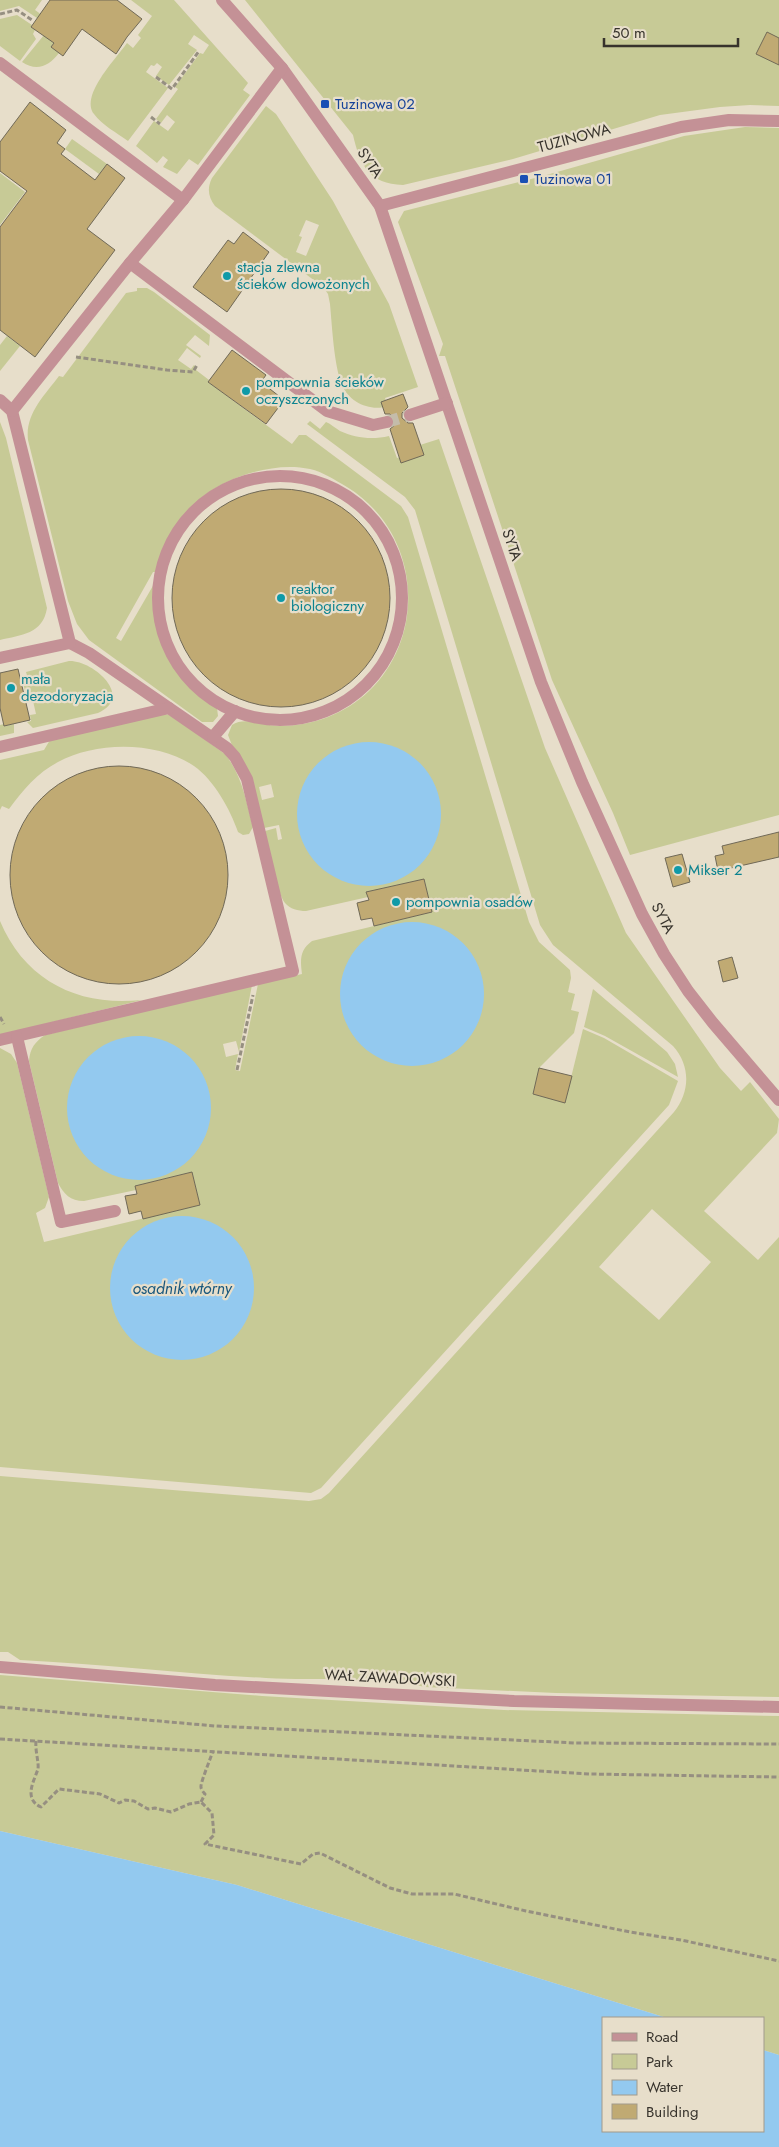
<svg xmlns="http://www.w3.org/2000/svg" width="779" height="2147" font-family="Jost,sans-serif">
<rect width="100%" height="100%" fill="#e7deca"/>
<g fill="#c7ca96" fill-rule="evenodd">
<polygon points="0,0 42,0 35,10 42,15 37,18 19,6 0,11"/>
<path d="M131,0h43l74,83 -5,7 7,5 -52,70 -9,-6 -12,15 -14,-7 5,-7 -5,-4 -6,7 -21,-17 18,-25 14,10 7,-9 -8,-7 -6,8 -5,-4 22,-30 -3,-2 25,-34 3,1 6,-9 -15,-10 -6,9 9,6 -28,35 -13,-9 6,-9 -5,-4 -3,3 -3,-1 -5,7 22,16 -40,53c-11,-8 -26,-16 -34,-27 -14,-19 22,-55 33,-71l6,5 8,-10 -3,-3 14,-19z"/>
<path d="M245,0h534v106l-29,-1 -30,2 -60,8 -147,44 -110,26c-34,-1 -43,-20 -50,-50z"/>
<polygon points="17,15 32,25 31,27 35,30 33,34 36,39 20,61 0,46 0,19"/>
<path d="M53,24l10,7 -12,16 8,6c-10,13 -22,19 -37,9z"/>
<path d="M266,106l10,8 57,87 56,103 29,83 -33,11 3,8c-18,6 -39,-4 -46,-21 -8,-19 -10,-60 -12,-81l-2,-10 -5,-7 -108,-81c-7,-9 -8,-18 -3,-28zM306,220l13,5 -13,31 -10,-4 6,-15 -3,-1z"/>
<polygon points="745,127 779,128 779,815 630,855 613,813 552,680 445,356 439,356 443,344 398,222 404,211 543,176 684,136"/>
<polygon points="72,139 107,164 99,174 65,149"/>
<polygon points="0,173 25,192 0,225"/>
<path d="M137,288h10l7,4 56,43 -1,11 -14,-11 -9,10 15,11 -1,2 -13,-10 -9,12 13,9 3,-4 3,3 -1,2 13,10 -1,2 84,62 7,-9h7l95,71 7,11 121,405 10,20 31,28 1,8 -3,14 7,2 -4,16 8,2 -5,21 -34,34 -7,27 32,8 18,-73 21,9 74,43 -9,24 -348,383 -10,5 -311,-26v-419l11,6 6,9 32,134 -4,11 -9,5 8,29 156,-37 -8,-33 -57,14 1,4 -52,11c-14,0 -20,-7 -26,-18l-29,-122c1,-13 6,-19 16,-26l207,-50 -13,67 -3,-11 -13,3 3,13 12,-3 -3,16 5,1 18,-87 44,-10c-2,-15 -2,-24 10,-33l120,-29 -8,-33 -57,13 1,5 -62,14c-8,0 -16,-2 -21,-8 -9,-11 -16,-57 -20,-72l11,-3 2,12 4,-1 -3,-14 -15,3 -36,-93 4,-10c13,-9 33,1 48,1 32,0 65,-12 89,-35 60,-58 50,-160 -22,-204 -12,-7 -24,-15 -37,-18 -28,-6 -60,2 -85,14 -36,17 -59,51 -69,89h-3l-37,66 5,3 33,-57c-1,55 17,94 63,124l1,8 -5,6h-11l-113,-82 -12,-16 -9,-23 -40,-161c-3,-26 16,-44 31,-64l4,1 63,-84 11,-2zM271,784l3,13 -12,3 -3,-13z"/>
<polygon points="7,336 20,346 0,371 0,345"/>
<path d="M310,421l10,8 6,-7c5,2 9,6 14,9 15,7 32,9 49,5l8,22 25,-8 -2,-5 19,-6 106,309 81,185 94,135 21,23 9,-9 29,37 -2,14 -73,78 54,49 21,-23v460l-223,-4 -131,-6c-51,-11 -106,-6 -159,-9 -82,-4 -164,-14 -246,-18l-12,-8h-8v-176l309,25 12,-2 8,-6 345,-381c16,-20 17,-46 -1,-66l-120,-101 -13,-20 -125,-415 -10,-13 -98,-73zM652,1209l59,53 -52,58 -60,-53z"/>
<path d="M0,422l6,16 41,170c-4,26 -26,27 -47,32z"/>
<path d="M69,661c24,-1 66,36 29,52l-65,15 -6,-6 4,-1 -1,-6 6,-1 -3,-13 -5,1 -5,-19 6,-1 -3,-10z"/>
<path d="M165,714l7,2 53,38c17,21 21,47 28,73l-4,7 -6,1 -5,-3c-8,-23 -24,-52 -44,-66 -36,-25 -98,-25 -136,-4 -21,11 -35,28 -49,47l-7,-3 -2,4v-50l44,-10 6,-10z"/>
<polygon points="4,724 5,726 14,724 14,733 0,736 0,725"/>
<path d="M0,921c25,60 79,86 142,79l-142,35z"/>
<polygon points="593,989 667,1052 675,1064 678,1077 605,1036 584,1027"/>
<polygon points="0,1675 262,1696 504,1710 779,1716 779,2055 763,2050 763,2018 667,2018 237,1885 0,1831"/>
</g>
<g fill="#93c9ef">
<circle cx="369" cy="814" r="72"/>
<circle cx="412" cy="994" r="72"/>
<circle cx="139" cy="1108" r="72"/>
<circle cx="182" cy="1288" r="72"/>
<polygon points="0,1831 237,1885 667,2018 603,2018 603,2131 763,2131 763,2050 779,2055 779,2147 0,2147"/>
</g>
<g fill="#c0aa73" stroke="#706957">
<polygon points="50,0 117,0 142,19 127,37 116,54 82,29 63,56 51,47 54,43 31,27"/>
<polygon points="767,32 779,38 779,65 756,54"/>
<polygon points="30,102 66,130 57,143 65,149 61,154 95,180 107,164 125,178 87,229 115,250 35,357 0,330 0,227 27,191 0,171 0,142"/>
<polygon points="243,232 269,252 227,312 193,287 228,240 234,244"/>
<polygon points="232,350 266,375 261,382 284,400 266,424 208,382"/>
<polygon points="403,394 408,407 402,413 402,418 408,423 413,423 424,455 401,463 390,429 395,425 395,420 390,414 385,414 381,402"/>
<circle cx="281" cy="598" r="109"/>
<polygon points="18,669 30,720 4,726 0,708 0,673"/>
<circle cx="119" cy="875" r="109"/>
<polygon points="779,832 779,857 718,871 715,856 724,854 722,846"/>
<polygon points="682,854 690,882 673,887 665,858"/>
<polygon points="424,879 432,912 374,926 372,918 361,920 357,903 369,900 366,892"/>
<polygon points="732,957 738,978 723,982 718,961"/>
<polygon points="539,1068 572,1076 565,1103 533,1094"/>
<polygon points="192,1172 200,1205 143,1219 141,1211 129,1214 125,1196 137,1194 135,1186"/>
</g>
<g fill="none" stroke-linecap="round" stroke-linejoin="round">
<polyline stroke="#c4bcaa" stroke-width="12" stroke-dasharray="12 6" stroke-linecap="butt" points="387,422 410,415"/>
<g stroke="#968f81" stroke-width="3" stroke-dasharray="5 2.5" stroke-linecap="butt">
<polyline points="0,14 17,10 32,20"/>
<polyline points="156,77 172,89 199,51"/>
<polyline points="151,117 160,124"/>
<polyline points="76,357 167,370 193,372 197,365"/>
<polyline points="0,1017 4,1024"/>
<polyline points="237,1070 253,995"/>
<polyline points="0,1707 215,1726 576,1743 779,1744"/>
<polyline points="0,1739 589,1774 779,1777"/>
<path d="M36,1741c-1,10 3,21 2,28 -4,12 -15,30 3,38l18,-18 41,5 19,9 6,-3 9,1 14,8 7,-1 16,4 18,-8 12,-2 11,11 2,22 -9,9 96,20 12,-10 7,-1 70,35 22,6h42l72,17 104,21 51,8 98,21"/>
<path d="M201,1802l4,-8c-2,-2 -4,-5 -4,-7 -1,-3 10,-30 12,-36"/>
</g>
<g stroke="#c49196" stroke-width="12">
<polyline points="222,0 282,68 380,206 541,682 582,782 642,914 664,954 688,991 713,1023 779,1100"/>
<polyline points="0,63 183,200"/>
<polyline points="380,206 681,127 729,120 779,121"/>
<polyline points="130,263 327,411 373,425 387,422"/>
<polyline points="0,400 12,411 70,643 89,653 227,748 235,757 247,779 293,971 0,1040"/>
<polyline points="12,411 130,263 183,200 282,68"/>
<polyline points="410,415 447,403"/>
<circle cx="280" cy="598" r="122"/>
<polyline points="0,658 70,643"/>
<polyline points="213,737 235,711"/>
<polyline points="0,747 169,708"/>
<polyline points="17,1037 61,1222 115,1211"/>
<polyline points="0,1667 215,1685 514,1701 779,1707"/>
</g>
</g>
<g fill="#1a4fb4" stroke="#e7deca" stroke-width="2">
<rect x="320" y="99" width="10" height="10" rx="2.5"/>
<rect x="519" y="174" width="10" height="10" rx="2.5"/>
</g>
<g fill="#0f9aa8" stroke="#e7deca" stroke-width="2">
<circle cx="227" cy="276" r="5"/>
<circle cx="246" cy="391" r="5"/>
<circle cx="281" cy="598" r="5"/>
<circle cx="11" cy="688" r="5"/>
<circle cx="678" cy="870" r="5"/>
<circle cx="396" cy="902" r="5"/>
</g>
<g text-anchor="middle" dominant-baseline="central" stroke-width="4.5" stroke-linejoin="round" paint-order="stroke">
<g font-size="15" fill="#164399" stroke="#e7deca" text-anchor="start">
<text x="335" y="104">Tuzinowa 02</text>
<text x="534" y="179">Tuzinowa 01</text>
</g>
<g font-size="15" fill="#37332c" stroke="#e7deca">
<text transform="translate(574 138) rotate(-15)">TUZINOWA</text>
<text transform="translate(370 163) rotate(56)">SYTA</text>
<text transform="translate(512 545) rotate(71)">SYTA</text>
<text transform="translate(663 918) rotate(62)">SYTA</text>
<text transform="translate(390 1678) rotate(3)">WAŁ ZAWADOWSKI</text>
</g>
<g font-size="15" fill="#0d838f" stroke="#e7deca" text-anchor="start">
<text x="237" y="267">stacja zlewna<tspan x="237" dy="17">ścieków dowożonych</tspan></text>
<text x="256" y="382">pompownia ścieków<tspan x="256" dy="17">oczyszczonych</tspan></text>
<text x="291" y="589">reaktor<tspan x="291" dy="17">biologiczny</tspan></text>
<text x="21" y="679">mała<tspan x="21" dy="17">dezodoryzacja</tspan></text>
<text x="688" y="870">Mikser 2</text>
<text x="406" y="902">pompownia osadów</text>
</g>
<g font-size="16" font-style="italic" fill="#19577c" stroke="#e7deca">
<text x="182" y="1288">osadnik wtórny</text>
</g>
</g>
<rect x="602" y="2017" width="162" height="115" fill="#e7deca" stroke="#a19a8b"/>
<rect x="612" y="2033" width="25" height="8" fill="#c49196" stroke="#a19a8b"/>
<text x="646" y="2042" font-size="15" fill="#37332c">Road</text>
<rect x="612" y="2054" width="25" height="15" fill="#c7ca96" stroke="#a19a8b"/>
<text x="646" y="2067" font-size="15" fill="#37332c">Park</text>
<rect x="612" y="2080" width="25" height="15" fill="#93c9ef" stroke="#a19a8b"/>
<text x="646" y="2092" font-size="15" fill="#37332c">Water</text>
<rect x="612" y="2104" width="25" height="15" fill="#c0aa73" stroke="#a19a8b"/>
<text x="646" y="2117" font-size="15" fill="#37332c">Building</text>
<path d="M604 38v8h134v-8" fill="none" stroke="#37332c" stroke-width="2.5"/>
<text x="612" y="38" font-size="15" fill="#37332c" stroke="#e7deca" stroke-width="4" paint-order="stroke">50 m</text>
</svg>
